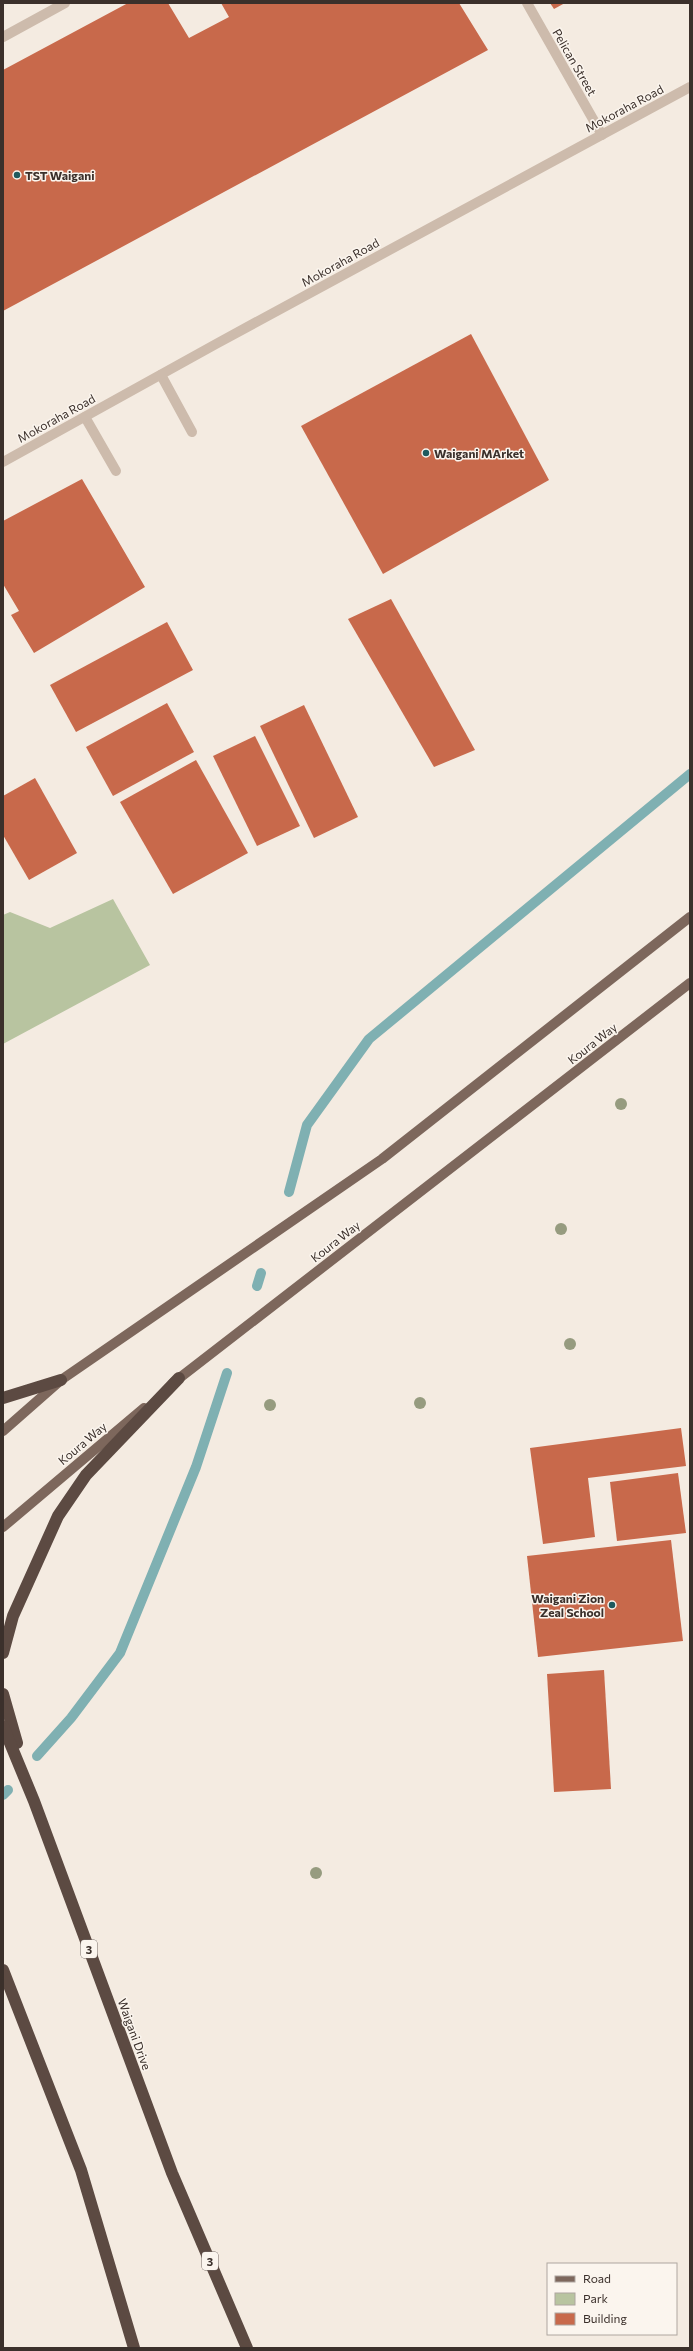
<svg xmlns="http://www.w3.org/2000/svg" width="693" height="2351" font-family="Commissioner,sans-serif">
<rect width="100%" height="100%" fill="#f4ebe1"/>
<polygon fill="#b8c4a0" points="113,899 150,965 3,1044 3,915 10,912 50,928"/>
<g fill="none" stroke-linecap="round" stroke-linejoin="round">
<g stroke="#7fb0b2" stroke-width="10">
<polyline points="289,1192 307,1125 369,1039 690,774"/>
<polyline points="257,1286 261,1273"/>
<polyline points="37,1756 71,1718 120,1653 196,1467 227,1373"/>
<polyline points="3,1795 8,1790"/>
</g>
</g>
<g fill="#c8694b">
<polygon points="128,3 168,3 189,38 229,17 221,3 459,3 488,50 3,311 3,70"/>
<polygon points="550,3 565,3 554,9"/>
<polygon points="471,334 549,480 383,574 301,426"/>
<polygon points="82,479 145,587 34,653 11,615 19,611 3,584 3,521"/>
<polygon points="391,599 475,750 434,767 348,619"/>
<polygon points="167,622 193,670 76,732 50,685"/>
<polygon points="167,703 194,752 113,796 86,747"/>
<polygon points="304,705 358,817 314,838 260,726"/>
<polygon points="255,736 300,826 257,846 213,756"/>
<polygon points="196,760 248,853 173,894 120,802"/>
<polygon points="35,778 77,853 29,880 3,835 3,796"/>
<polygon points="681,1428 686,1466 588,1478 595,1537 543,1544 530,1448"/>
<polygon points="678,1473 686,1533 617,1541 610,1482"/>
<polygon points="671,1540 683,1641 538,1657 527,1556"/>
<polygon points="604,1670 611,1789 554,1792 547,1674"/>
</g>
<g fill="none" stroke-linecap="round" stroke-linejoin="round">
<g stroke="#cdbbac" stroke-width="10">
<polyline points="527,3 602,135"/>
<polyline points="3,37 65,3"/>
<polyline points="161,375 192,432"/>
<polyline points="85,417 116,471"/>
<polyline points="3,462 216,344 690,87"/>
</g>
<g stroke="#7d675c" stroke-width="10">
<polyline points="173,1383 690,983"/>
<polyline points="3,1431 61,1380 382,1159 690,917"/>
<polyline points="3,1527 144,1408"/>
</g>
<g stroke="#5c4a42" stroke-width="12">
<polyline points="3,1398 61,1380"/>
<polyline points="3,1653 13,1616 58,1516 86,1475 179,1378"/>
<polyline points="3,1694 17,1743"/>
<polyline points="3,1726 34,1801 172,2173 247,2348"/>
<polyline points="3,1970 81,2170 134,2348"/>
</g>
</g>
<g fill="#969b7f">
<circle cx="621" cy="1104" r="6"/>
<circle cx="561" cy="1229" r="6"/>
<circle cx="570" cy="1344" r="6"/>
<circle cx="420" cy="1403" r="6"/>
<circle cx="270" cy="1405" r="6"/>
<circle cx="316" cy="1873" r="6"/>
</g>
<g fill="#1f5a5e" stroke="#fbf5ee" stroke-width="1.5">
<circle cx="17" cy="175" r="4"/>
<circle cx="426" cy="453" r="4"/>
<circle cx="612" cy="1605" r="4"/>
</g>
<g text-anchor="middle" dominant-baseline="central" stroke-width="3" stroke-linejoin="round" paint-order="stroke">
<g fill="#fbf5ee" stroke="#756b66" stroke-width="1">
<rect x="81" y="1940" width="16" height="18" rx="3"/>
<rect x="202" y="2252" width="16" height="18" rx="3"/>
</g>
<g font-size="11" font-weight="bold" fill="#3b302b">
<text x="89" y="1949">3</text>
<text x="210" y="2261">3</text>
</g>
<g font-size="12" fill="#3b302b" stroke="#fbf5ee">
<text transform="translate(575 62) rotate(60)">Pelican Street</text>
<text transform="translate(624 108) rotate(-28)">Mokoraha Road</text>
<text transform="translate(340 262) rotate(-29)">Mokoraha Road</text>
<text transform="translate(56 418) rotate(-29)">Mokoraha Road</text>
<text transform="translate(592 1043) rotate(-38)">Koura Way</text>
<text transform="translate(335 1241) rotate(-38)">Koura Way</text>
<text transform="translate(82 1443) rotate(-40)">Koura Way</text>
<text transform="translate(135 2034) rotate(70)">Waigani Drive</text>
</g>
<g font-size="12" font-weight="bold" fill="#3b302b" stroke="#fbf5ee" text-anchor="start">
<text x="25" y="175">TST Waigani</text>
<text x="434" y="453">Waigani MArket</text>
<text x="604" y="1598" text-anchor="end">Waigani Zion<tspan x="604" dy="14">Zeal School</tspan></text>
</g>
</g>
<rect width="693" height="2351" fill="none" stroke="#3b302b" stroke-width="8"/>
<rect x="547" y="2263" width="130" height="72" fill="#fbf5ee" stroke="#aea6a0"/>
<rect x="555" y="2276" width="20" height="6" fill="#7d675c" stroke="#aea6a0"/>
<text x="583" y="2283" font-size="12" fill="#3b302b">Road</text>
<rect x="555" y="2293" width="20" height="12" fill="#b8c4a0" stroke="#aea6a0"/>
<text x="583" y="2303" font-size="12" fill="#3b302b">Park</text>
<rect x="555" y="2313" width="20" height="12" fill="#c8694b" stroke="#aea6a0"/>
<text x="583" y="2323" font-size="12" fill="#3b302b">Building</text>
</svg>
